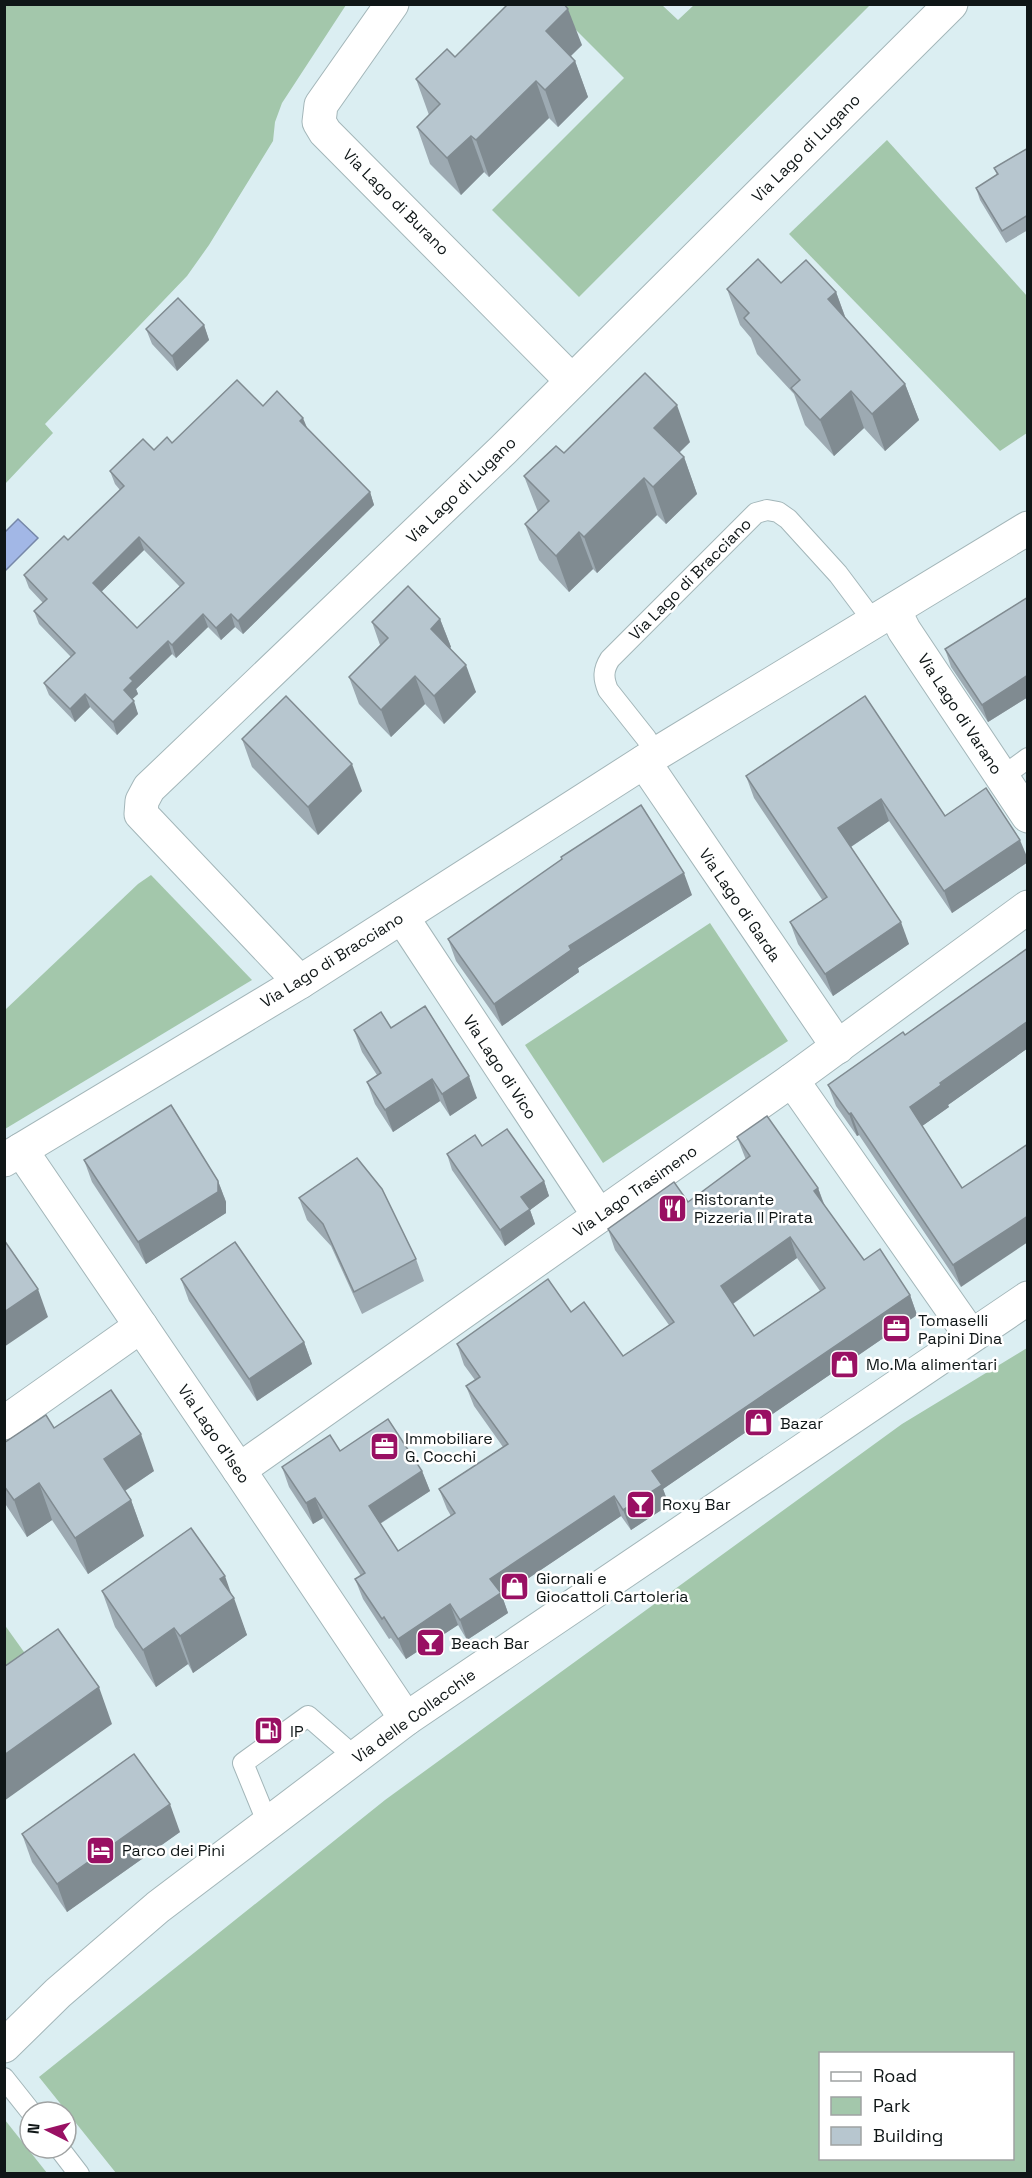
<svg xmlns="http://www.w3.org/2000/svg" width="1032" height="2178" font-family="'Space Grotesk',sans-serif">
<rect width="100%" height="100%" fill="#dbeef2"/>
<g fill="#a3c7ab" fill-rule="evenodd">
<polygon points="5,4 346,5 282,103 275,122 273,141 209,245 187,276 45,424 53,433 5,484"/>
<polygon points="551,5 662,5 678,20 694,5 870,5 579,297 492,210 624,78"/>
<polygon points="887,140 1027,296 1027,433 1000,451 789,234"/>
<polygon points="151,875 252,980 5,1129 5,1010 138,884"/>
<polygon points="710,923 788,1041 603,1163 525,1045"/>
<path d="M1027,1348v825l-215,1 -4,-2 -5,2 -687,-1 -77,-96 346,-277 517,-376zM820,2054h192v104h-192z"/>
<polygon points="4,1624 29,1659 4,1676"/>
<polygon points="5,2120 47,2173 5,2173"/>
</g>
<polygon fill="#a2b7e6" stroke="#7687a8" stroke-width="1.5" points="18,519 38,538 5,571 5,532"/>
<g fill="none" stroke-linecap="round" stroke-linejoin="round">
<defs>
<g id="lane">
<path d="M656,754l-10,-16 -38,-48c-5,-12 -5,-20 2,-31l146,-146 11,-3 11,2 10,7 50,55 36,48"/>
<polyline points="1002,777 1028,758"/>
<polyline points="268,1824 243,1763 308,1716 355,1757"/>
<polyline points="4,2078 31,2112"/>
<polyline points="59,2148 79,2174"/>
</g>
<g id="street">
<polyline points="392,4 321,105 319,122 325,132 572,381"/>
<polyline points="894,610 904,630 1028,816"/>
<polyline points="644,762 838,1047"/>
<polyline points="402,917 599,1216"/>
<polyline points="300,982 141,814 142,801 149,788 503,450 951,4"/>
<polyline points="792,1080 971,1336"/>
<polyline points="21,1150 239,1470 406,1719"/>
<polyline points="4,1423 141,1326"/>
<polyline points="239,1470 792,1080 1028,907"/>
</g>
<g id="secondary">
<polyline points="4,1160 300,982 656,754 1028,528"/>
<polyline points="4,2046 58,1993 158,1907 406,1719 1028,1298"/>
</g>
</defs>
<use href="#lane" stroke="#a3b6b9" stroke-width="22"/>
<use href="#street" stroke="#a3b6b9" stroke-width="35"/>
<use href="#secondary" stroke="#a3b6b9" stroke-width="35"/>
<use href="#lane" stroke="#fff" stroke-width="20"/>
<use href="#street" stroke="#fff" stroke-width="33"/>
<use href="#secondary" stroke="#fff" stroke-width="33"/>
</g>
<g fill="#9daab2" fill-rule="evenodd">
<polygon points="582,45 571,56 575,61 588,97 558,127 549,118 489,177 484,172 461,195 430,164 417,127 429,115 416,79 455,57"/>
<polygon points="1028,148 1028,230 1006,243 980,200 976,188 997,175 994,168"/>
<polygon points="781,283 836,292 846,319 905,384 919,420 885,451 864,428 834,456 805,425 794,394 757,354 751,338 740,325 727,289"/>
<polygon points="204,325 209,340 177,371 152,344 146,329"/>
<path d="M263,406l44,23 63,63 4,13 -131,129 -8,-7 -14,13 -13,-13 -32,31 -4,-4 -36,35 2,5 -6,5 6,15 -21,21 -27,-28 -15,15 -26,-27 -5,-12 27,-26 -32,-33 -5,-13 9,-8 -14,-15 -5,-13 44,-35 52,-50 -5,-6 -5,-13 44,-21zM144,550l36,37 -43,41 -36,-36z"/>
<polygon points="690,442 679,453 684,457 697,494 666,524 657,515 597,573 593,569 569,592 539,560 525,524 538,512 524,476 564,453"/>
<polygon points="1028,597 1028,697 988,722 951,667 945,649"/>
<polygon points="440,619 451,647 450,648 476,692 444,724 425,704 391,737 359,704 349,677 380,645 372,622"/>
<polygon points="865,696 945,816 1028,859 1028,862 952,913 889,821 851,847 909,944 833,996 798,944 790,922 823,901 754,798 746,776"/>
<polygon points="242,739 362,791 318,835 252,767"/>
<polygon points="692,895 578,968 579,972 502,1026 456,961 448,939"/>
<polygon points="1028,948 1028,1048 948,1105 949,1107 922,1126 961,1287 859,1135 857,1136 836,1106 828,1085 905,1035"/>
<polygon points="391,1028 477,1098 450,1116 440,1101 393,1132 375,1104 367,1082 377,1075 362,1052 354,1030"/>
<path d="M737,1137l81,51 7,18 39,54 46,35 7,20 -254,174 6,16 -38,25 -10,-14 -119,80 6,17 -41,27 -9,-15 -52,34 -15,-21 -2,1 -26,-40 -8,-20 6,-3 -38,-58 -10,6 -24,-37 -7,-20 58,-16 82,20 8,20 -50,33 18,27 53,-35 -4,-7 -8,-20 64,-42 -29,-41 -8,-20 9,-6 -11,-15 -7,-21 114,-32 52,44 46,-31 -54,-75 -7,-21 80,-27 58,-42zM797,1258l23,33 -66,45 -21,-32z"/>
<polygon points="482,1146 544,1181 549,1196 530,1210 535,1224 505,1246 452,1170 447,1154"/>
<polygon points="84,1160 218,1181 226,1202 226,1213 146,1264 92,1182"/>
<polygon points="299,1198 416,1259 424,1281 362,1314 331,1246 307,1220"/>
<polygon points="181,1279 304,1342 312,1364 257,1401 189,1301"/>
<polygon points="54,1428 154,1471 125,1491 131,1500 144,1536 88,1574 52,1520 27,1537 4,1502 4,1443"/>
<polygon points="102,1591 231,1595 247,1635 193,1673 188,1664 156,1687 115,1627"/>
<polygon points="180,1832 67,1912 32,1862 22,1834"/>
</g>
<g fill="#808b91">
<polygon points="568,9 582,45 559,67 546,31"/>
<polygon points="575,61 588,97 558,127 545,90"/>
<polygon points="536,81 549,118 489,177 476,140"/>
<polygon points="471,136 484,172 461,195 447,158"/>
<polygon points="836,292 849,328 828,299"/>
<polygon points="204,325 209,340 177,371 172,356"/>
<polygon points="905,384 919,420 885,451 872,414"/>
<polygon points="851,391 864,428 834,456 820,420"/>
<polygon points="677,405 690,442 667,464 654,428"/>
<polygon points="303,418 308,430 300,421"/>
<polygon points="684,457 697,494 666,524 653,487"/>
<polygon points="644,478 657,515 597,573 584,537"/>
<polygon points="370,492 374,505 243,634 238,621"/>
<polygon points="579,532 593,569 569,592 556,556"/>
<polygon points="139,537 144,550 97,596 93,583"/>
<polygon points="203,614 208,627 176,658 172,645"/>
<polygon points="231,614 235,627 221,640 216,628"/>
<polygon points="440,619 451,647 441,656 431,629"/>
<polygon points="168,641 172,654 136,689 138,694 128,703 124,690 130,678"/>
<polygon points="466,665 476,692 444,724 434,696"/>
<polygon points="1028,675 1028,697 988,722 982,705"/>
<polygon points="415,676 425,704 391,737 381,710"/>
<polygon points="85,694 90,707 75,722 70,709"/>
<polygon points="134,701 138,714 117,735 113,722"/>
<polygon points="352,764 362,791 318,835 308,807"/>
<polygon points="881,799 889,821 846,850 838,828"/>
<polygon points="1020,840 1028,859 1028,862 952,913 944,891"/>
<polygon points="684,873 692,895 578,968 579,972 502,1026 494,1004 569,946"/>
<polygon points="901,922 909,944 833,996 825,974"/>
<polygon points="1028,1021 1028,1048 948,1105 949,1107 918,1129 910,1107 940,1083"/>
<polygon points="469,1076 477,1098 450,1116 442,1094"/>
<polygon points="432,1079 440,1101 393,1132 385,1110"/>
<polygon points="851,1113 859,1135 857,1136 849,1114"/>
<polygon points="218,1181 226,1202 226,1213 146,1264 138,1242"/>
<polygon points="544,1181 549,1196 530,1210 535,1224 505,1246 500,1230 521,1197"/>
<polygon points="818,1188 825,1208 814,1191"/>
<polygon points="1028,1216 1028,1242 961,1287 953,1265"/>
<polygon points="790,1237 797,1258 728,1307 721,1286"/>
<polygon points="38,1289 48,1317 4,1347 4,1312"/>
<polygon points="910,1295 917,1315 663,1489 669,1505 631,1530 623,1510 652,1471"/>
<polygon points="304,1342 312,1364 257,1401 249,1379"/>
<polygon points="141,1434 154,1471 117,1496 104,1459"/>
<polygon points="422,1471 430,1491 376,1526 369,1506"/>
<polygon points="39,1483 52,1520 27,1537 14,1500"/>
<polygon points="614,1496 621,1516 502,1596 508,1613 467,1640 460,1620 490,1579"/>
<polygon points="315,1498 323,1518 313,1524 306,1503"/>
<polygon points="131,1500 144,1536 88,1574 75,1538"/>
<polygon points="225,1576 233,1599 234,1598 247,1635 193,1673 180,1636 220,1579"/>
<polygon points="450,1604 458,1625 406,1659 398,1639"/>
<polygon points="174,1628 188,1664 156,1687 143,1650"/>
<polygon points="99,1687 112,1724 4,1801 4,1755"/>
<polygon points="170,1804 180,1832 67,1912 57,1884"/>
</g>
<g fill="#b7c6cf" stroke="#808b91" stroke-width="1.5" fill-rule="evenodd">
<polygon points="508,4 564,4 568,9 546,31 575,61 545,90 536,81 476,140 471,136 447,158 417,127 440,104 416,79 447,49 455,57"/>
<polygon points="1028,148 1028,215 1002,231 976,188 998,174 994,168"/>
<polygon points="758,259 781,283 806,260 836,292 828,299 905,384 872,414 851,391 820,420 791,388 800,380 744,318 749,313 727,289"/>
<polygon points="178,298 204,325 172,356 146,329"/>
<polygon points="645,373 677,405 654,428 684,457 653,487 644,478 584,537 579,532 556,556 525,524 549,501 524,476 556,446 564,453"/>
<path d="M237,380l26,26 14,-15 26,27 -3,3 70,71 -132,129 -7,-7 -15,14 -13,-14 -31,31 -4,-4 -38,37 3,3 -9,9 10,11 -21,21 -28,-28 -15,15 -26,-26 31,-30 -41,-42 13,-12 -23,-24 40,-39 4,4 56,-54 -14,-15 33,-32 11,11 13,-13 5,6zM139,537l45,46 -47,45 -44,-45z"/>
<polygon points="408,586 440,619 431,629 466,665 434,696 415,676 381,710 349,677 388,638 372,622"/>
<polygon points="1028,597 1028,675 982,705 945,649"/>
<polygon points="286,696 352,764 308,807 242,739"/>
<polygon points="865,696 945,816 986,788 1020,840 944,891 881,799 838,828 901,922 825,974 790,922 827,897 746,776"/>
<polygon points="641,805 684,873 569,946 571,950 494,1004 448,939 562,859 561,857"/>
<polygon points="1028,948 1028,1021 940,1083 941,1085 910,1107 962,1188 1028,1144 1028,1216 953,1265 851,1113 849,1114 828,1085 903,1032 905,1035"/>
<polygon points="425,1006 469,1076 442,1094 432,1079 385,1110 367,1082 381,1073 354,1030 381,1012 391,1028"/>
<polygon points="171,1105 218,1181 218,1192 138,1242 84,1160"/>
<path d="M767,1116l51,72 -4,3 50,69 16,-11 30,46 -258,176 10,14 -39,25 -9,-14 -124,83 11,14 -41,27 -10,-16 -52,35 -14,-22 -2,2 -27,-40 10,-6 -50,-75 -9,5 -24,-36 48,-32 10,16 48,-32 34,52 -53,35 29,45 57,-38 -16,-24 69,-45 -42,-58 14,-9 -23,-33 91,-65 23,33 13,-10 39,54 51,-34 -66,-93 66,-47 14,20 62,-46 -13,-19zM790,1237l35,51 -71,48 -33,-50z"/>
<polygon points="507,1129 544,1181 521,1197 530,1209 500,1230 447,1154 475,1135 482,1146"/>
<polygon points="357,1158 382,1189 416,1259 354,1292 323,1224 299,1198"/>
<polygon points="4,1240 38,1289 4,1312"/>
<polygon points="235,1242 304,1342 249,1379 181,1279"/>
<polygon points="111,1390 141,1434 104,1459 131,1500 75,1538 39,1483 14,1500 4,1486 4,1443 46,1415 54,1428"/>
<polygon points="191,1528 225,1576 220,1579 234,1598 180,1636 174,1628 143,1650 102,1591"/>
<polygon points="58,1629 99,1687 4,1755 4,1667"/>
<polygon points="134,1754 170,1804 57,1884 22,1834"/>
</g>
<defs>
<symbol id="restaurant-square" viewBox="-11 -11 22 22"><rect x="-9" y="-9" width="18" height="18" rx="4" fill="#991063" stroke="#fff"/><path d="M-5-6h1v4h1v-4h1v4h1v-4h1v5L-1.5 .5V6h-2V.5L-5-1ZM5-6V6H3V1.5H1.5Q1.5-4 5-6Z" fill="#fff"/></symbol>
<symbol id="office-square" viewBox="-11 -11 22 22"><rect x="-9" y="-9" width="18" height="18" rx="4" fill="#991063" stroke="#fff"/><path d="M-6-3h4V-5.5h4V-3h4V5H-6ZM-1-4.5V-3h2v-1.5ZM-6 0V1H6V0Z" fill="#fff"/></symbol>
<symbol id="shop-square" viewBox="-11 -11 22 22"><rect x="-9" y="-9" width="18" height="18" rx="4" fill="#991063" stroke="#fff"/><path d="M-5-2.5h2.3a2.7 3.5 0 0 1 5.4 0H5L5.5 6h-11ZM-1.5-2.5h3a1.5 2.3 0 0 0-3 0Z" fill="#fff"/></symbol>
<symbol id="bar-square" viewBox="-11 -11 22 22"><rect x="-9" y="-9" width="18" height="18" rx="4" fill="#991063" stroke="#fff"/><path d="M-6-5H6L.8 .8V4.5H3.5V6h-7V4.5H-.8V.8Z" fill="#fff"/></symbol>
<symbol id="fuel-square" viewBox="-11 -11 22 22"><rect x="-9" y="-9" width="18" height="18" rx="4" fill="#991063" stroke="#fff"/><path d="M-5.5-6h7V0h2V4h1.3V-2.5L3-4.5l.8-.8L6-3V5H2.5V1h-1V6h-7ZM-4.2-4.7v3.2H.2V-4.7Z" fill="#fff"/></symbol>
<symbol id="hotel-square" viewBox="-11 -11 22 22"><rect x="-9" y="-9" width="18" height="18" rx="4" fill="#991063" stroke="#fff"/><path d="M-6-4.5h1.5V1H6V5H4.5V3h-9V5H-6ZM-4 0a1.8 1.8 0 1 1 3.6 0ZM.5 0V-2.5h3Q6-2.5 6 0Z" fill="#fff"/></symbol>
</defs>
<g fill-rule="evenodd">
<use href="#restaurant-square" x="656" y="1192" width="33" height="33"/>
<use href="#office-square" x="880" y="1312" width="33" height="33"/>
<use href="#shop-square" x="828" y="1348" width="33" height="33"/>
<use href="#shop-square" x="742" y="1406" width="33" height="33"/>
<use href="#office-square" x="368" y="1430" width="33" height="33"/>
<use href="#bar-square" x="624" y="1488" width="33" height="33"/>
<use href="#shop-square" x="498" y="1570" width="33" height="33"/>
<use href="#bar-square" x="414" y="1626" width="33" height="33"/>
<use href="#fuel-square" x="252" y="1714" width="33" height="33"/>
<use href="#hotel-square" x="84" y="1834" width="33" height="33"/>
</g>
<g text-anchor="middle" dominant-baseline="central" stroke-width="5" stroke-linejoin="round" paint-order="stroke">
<g font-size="16" fill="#0f1617" stroke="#fff">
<text transform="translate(806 148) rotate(-45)">Via Lago di Lugano</text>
<text transform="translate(396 202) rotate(45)">Via Lago di Burano</text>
<text transform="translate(461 490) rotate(-44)">Via Lago di Lugano</text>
<text transform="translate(690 579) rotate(-45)">Via Lago di Bracciano</text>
<text transform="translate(960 714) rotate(57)">Via Lago di Varano</text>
<text transform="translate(740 905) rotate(56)">Via Lago di Garda</text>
<text transform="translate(332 960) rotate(-32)">Via Lago di Bracciano</text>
<text transform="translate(500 1067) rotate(57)">Via Lago di Vico</text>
<text transform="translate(635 1191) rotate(-35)">Via Lago Trasimeno</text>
<text transform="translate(214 1434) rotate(56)">Via Lago d'Iseo</text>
<text transform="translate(414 1716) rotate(-36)">Via delle Collacchie</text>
</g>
<g font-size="16" fill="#0f1617" stroke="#fff" text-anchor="start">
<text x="694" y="1199">Ristorante<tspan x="694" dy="18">Pizzeria Il Pirata</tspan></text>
<text x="918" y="1320">Tomaselli<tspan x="918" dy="18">Papini Dina</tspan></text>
<text x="866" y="1364">Mo.Ma alimentari</text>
<text x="780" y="1423">Bazar</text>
<text x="405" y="1438">Immobiliare<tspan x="405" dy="18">G. Cocchi</tspan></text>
<text x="662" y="1504">Roxy Bar</text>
<text x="536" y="1578">Giornali e<tspan x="536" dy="18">Giocattoli Cartoleria</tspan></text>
<text x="451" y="1643">Beach Bar</text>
<text x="290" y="1731">IP</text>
<text x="122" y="1850">Parco dei Pini</text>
</g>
</g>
<rect width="1032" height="2178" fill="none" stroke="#0f1617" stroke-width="12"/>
<rect x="819" y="2052" width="195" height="108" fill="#ffffff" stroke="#9fa2a2" stroke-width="1.5"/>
<rect x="831" y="2072" width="30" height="9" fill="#ffffff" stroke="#9fa2a2" stroke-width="1.5"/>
<text x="873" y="2082" font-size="18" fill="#0f1617">Road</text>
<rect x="831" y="2097" width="30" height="18" fill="#a3c7ab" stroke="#9fa2a2" stroke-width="1.5"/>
<text x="873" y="2112" font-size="18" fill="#0f1617">Park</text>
<rect x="831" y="2127" width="30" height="18" fill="#b7c6cf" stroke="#9fa2a2" stroke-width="1.5"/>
<text x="873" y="2142" font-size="18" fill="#0f1617">Building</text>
<g transform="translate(48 2130) rotate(276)"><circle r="28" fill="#ffffff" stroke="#9fa2a2" stroke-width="1.5"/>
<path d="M0-4.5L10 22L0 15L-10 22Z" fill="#991063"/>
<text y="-9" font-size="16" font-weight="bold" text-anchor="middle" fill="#0f1617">N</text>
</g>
</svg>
